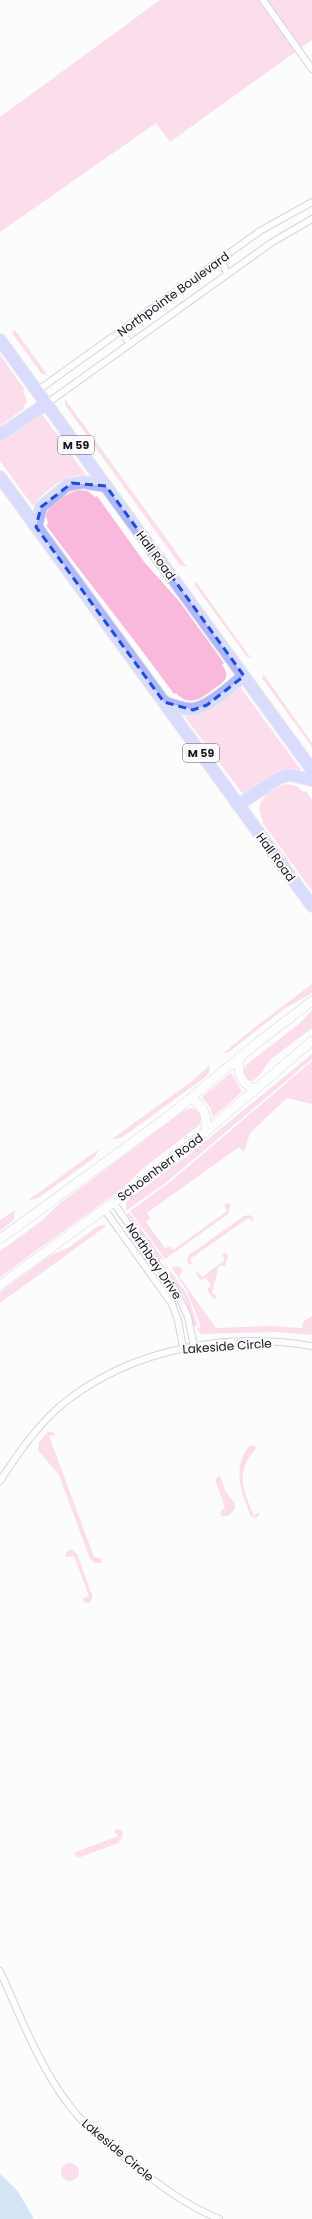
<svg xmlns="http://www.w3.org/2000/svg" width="312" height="2219" font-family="Poppins,sans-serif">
<rect width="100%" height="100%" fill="#fcfcfc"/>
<g fill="#fab8da">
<polygon points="160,0 312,0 312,40 170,142 156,123 0,232 0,117"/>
<polygon points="15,330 48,376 41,373 12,333"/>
<polygon points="0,355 25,390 23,391 27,401 23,409 0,426"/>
<polygon points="65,399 187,567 180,565 65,405"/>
<path d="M42,414l44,61c-4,1 -8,0 -12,1 -15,3 -32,18 -41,30l-33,-45v-20l10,-4z"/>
<path d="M79,490l9,1 7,6 2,-1 48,67 34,38 45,62 -2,2c3,4 5,7 4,12 -1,5 -7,8 -11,11 -13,10 -25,20 -39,5l-2,1c-41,-57 -86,-112 -128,-169l2,-1 -2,-9c3,-10 23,-23 33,-25z"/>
<polygon points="196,582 247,653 252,659 247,657 194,584"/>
<polygon points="262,672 312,743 312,747 262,678 264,676"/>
<polygon points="241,688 301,770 279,771 243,794 185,717 207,712"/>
<path d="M286,784l11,2 7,6 2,-1 6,9v91l-50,-69 1,-2c-11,-17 7,-32 23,-36z"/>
<polygon points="312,984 312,993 284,1009 230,1051 221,1055 258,1025"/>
<polygon points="312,1010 312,1028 270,1060 259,1076 252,1081 247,1079 243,1071 246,1065 300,1023"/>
<polygon points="312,1054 312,1059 168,1181 126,1211 126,1203 131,1197 186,1157"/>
<polygon points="312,1061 312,1104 287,1098 250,1133 244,1152 239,1147 147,1213 150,1219 146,1222 165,1248 170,1246 173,1250 227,1211 224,1205 228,1203 231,1204 228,1214 165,1259 130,1211 170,1182"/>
<polygon points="210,1065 209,1073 204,1078 121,1138 112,1139 191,1082"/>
<polygon points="231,1073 242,1092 213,1117 210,1107 202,1097"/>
<path d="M191,1108c9,2 13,10 7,18l-58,45 -13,14 -127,92v-26l39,-28 20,-19 126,-94z"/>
<polygon points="99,1149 94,1158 38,1198 27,1201"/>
<polygon points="15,1210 14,1220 0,1231 0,1220"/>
<path d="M129,1212l35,48c-11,-1 -30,-36 -37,-46z"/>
<polygon points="249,1215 253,1217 253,1222 248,1218 190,1259 192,1264 189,1265 187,1261 189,1255 244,1216"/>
<polygon points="106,1225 105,1227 0,1303 0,1292 51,1255 68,1248 98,1226"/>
<polygon points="225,1253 228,1255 225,1266 219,1266 212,1293 217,1296 214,1299 207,1290 211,1285 206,1278 200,1280 196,1273 198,1272 202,1277 225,1260 222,1255"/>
<polygon points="176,1266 180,1267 183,1271 179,1276 216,1328 270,1326 302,1328 303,1322 312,1316 312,1335 277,1332 201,1334 196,1329 201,1327 187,1291 172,1268"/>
<polygon points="170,1270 188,1296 198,1326 194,1326 184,1296 170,1275"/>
<polygon points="48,1432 53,1432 56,1435 49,1436 94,1557 102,1559 101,1563 95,1563 90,1559 59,1475 38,1450 39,1442"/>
<path d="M250,1445l7,2c-22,26 -15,39 -3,69l5,-5v5l-4,2c-6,-1 -6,-7 -8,-12 -8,-20 -13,-43 3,-61z"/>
<path d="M220,1475c2,5 3,11 5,15 5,10 19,16 2,26h-5l-2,-3 5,-6 -10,-27z"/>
<polygon points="72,1549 77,1554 92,1595 92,1599 89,1603 84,1602 82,1599 89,1596 74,1556 66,1557 66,1552"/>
<polygon points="118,1829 123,1832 122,1838 118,1843 78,1858 74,1853 118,1836 114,1831"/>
<circle cx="70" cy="2172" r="9"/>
</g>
<polygon fill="#a9c7f2" points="0,2174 17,2190 34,2219 0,2219"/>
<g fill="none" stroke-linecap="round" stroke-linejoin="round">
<defs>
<g id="street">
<polyline points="263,0 312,69"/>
<polyline points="225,256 223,264 227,274"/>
<polyline points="121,331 130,344"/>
<polyline points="37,391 260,231 312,202"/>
<polyline points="46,404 271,243 312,219"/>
<polyline points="113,1202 176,1291 188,1317 194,1346"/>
<polyline points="104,1209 172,1304 178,1320 183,1348"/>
<path d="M0,1481c19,-29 38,-57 65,-79 69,-54 162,-70 247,-56"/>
<path d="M0,1971c22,49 42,103 77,144 18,20 39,36 60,52 26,21 51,39 82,52"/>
</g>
<g id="secondary">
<path d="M240,1056c-3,18 -1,25 15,34"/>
<path d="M191,1098c14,10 17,18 14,35"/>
<polyline points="0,1239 170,1115 257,1043 312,1001"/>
<polyline points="0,1285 176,1157 312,1041"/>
</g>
<g id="highway">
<polyline points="0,340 312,770"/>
<polyline points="0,435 46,404"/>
<polyline points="0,477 312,906"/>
<polyline points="36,527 41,507 67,485 83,482 106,486"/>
<path d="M164,702c9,4 20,8 30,7 14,-1 39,-24 50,-33"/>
<polyline points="238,805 279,778 289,775 312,780"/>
</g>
</defs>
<use href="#street" stroke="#aba0c0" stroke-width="8"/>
<use href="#secondary" stroke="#aba0c0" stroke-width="10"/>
<use href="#highway" stroke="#dad9db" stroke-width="14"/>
<use href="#street" stroke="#fff" stroke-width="6"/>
<use href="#secondary" stroke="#fff" stroke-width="9"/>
<use href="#highway" stroke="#b0b7fd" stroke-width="12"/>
</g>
<path d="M0 0H312V2219H0ZM72,483l34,3 138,190 -37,29 -14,5 -29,-8 -128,-175 5,-20z" fill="#fcfcfc" fill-opacity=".55" fill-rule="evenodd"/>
<path fill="none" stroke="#1d4ed8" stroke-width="3" stroke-dasharray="8 5" stroke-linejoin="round" d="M72,483l34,3 138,190 -37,29 -14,5 -29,-8 -128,-175 5,-20z"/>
<g text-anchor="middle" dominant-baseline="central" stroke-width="4" stroke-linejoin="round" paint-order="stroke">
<g fill="#fcfcfc" stroke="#5d5a62" stroke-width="1">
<rect x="58" y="436" width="36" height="18" rx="3"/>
<rect x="183" y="744" width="36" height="18" rx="3"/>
</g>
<g font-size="11" font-weight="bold" fill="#191420">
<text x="76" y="445">M 59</text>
<text x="201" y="753">M 59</text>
</g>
<g font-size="12" fill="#191420" stroke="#fcfcfc">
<text transform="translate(173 294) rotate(-36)">Northpointe Boulevard</text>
<text transform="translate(156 555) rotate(54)">Hall Road</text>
<text transform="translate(276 857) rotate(54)">Hall Road</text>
<text transform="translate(160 1167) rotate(-37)">Schoenherr Road</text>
<text transform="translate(154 1261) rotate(56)">Northbay Drive</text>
<text transform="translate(227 1346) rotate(-4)">Lakeside Circle</text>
<text transform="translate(118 2150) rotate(40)">Lakeside Circle</text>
</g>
</g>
</svg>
